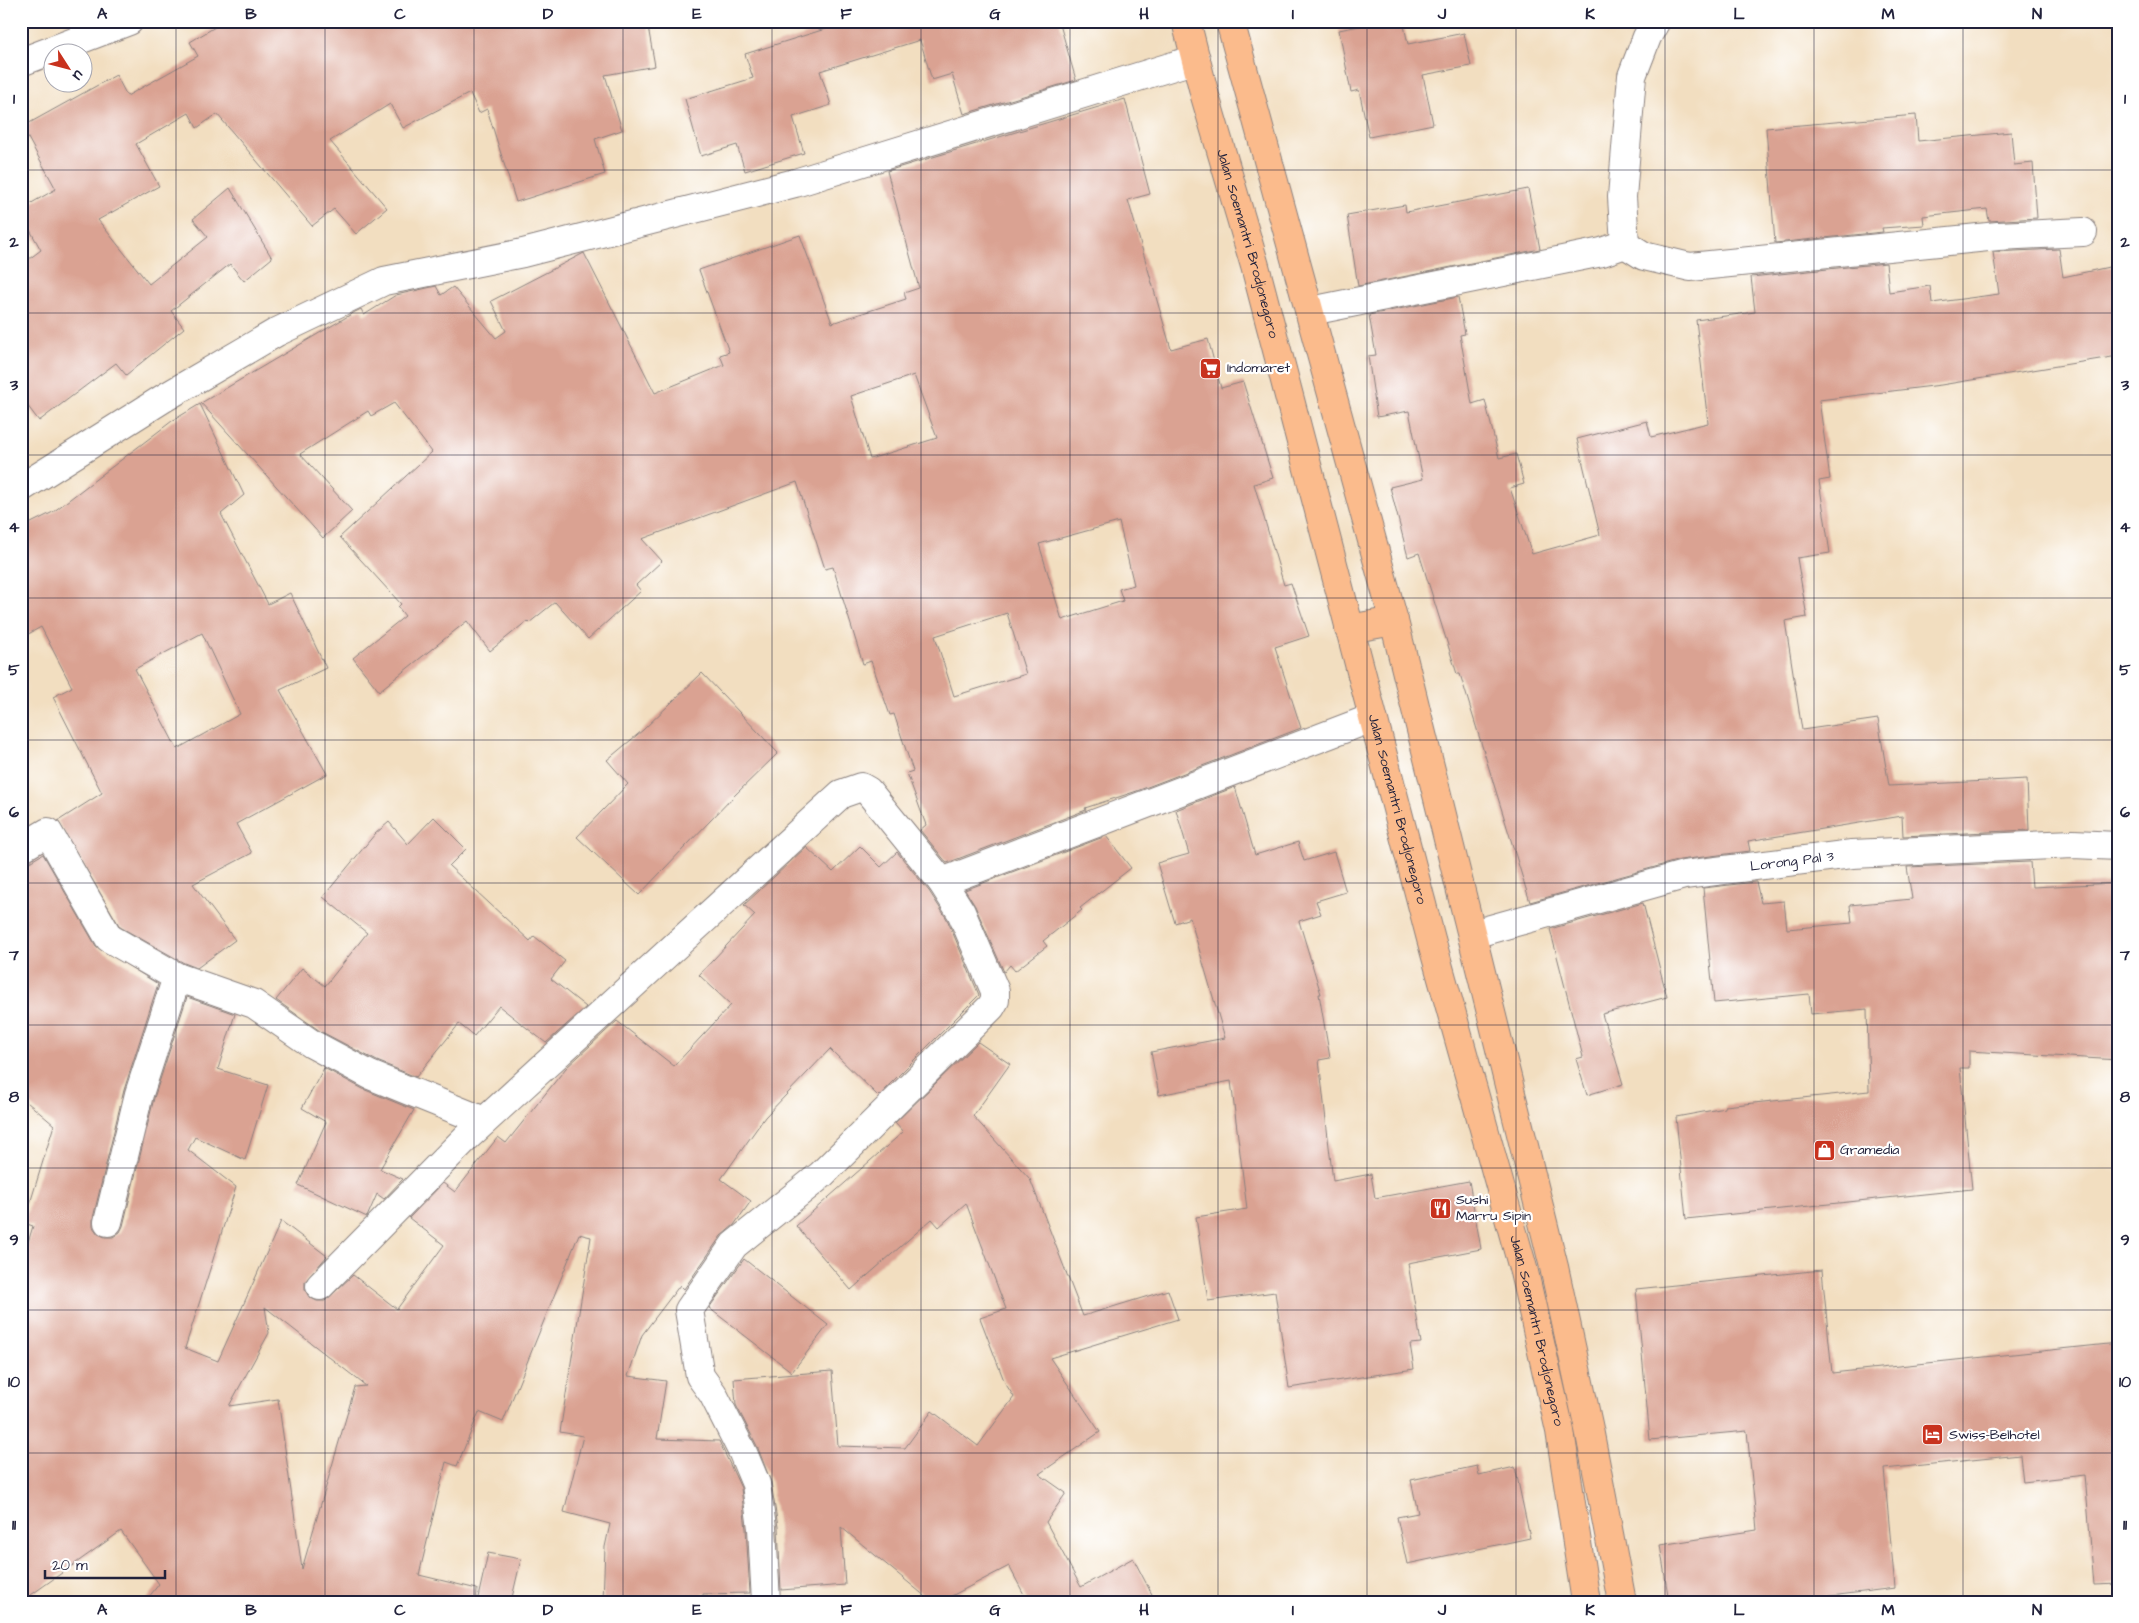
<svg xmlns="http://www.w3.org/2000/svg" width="2139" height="1623" font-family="'Architects Daughter',sans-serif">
<rect width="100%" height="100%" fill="#fff"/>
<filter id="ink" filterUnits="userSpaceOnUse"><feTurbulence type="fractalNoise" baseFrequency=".02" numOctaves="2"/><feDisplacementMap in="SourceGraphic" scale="10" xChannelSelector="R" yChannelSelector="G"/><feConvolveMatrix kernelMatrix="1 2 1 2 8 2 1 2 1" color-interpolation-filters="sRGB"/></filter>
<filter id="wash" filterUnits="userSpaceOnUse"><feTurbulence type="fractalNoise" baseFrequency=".0096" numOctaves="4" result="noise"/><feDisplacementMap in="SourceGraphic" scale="20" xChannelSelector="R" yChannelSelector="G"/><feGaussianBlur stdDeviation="1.12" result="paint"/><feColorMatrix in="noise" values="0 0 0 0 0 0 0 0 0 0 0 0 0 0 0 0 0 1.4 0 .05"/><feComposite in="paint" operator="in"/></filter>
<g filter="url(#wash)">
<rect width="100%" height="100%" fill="#f2dec0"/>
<g id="blocks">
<g fill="#daa292" fill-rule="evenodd">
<polygon points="225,21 647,21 655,66 605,75 622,130 595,139 605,174 516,202 487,109 479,113 470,93 403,128 390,104 330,141 387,208 356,234 334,209 312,226 217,114 197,128 189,113 136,144 159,186 98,220 149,284 208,237 193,219 230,188 272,258 244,281 230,264 171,311 184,328 126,375 116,363 39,421 21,397 21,265 41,250 21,214 21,209 56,189 22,127 116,75 127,96 198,56 190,42"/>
<polygon points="851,21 1059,21 1076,80 964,114 952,74 932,80 920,40 820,71 831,105 793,117 804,153 745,171 737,145 701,156 685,99 753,78 745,54"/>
<polygon points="1385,21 1403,21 1408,44 1464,33 1471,66 1423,75 1433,124 1369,137 1359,90 1351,92 1339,30"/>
<path d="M1125,99l25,95 -22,6 43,149 37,-10 13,49 22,-6 30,96 -19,6 30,101 7,-2 18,53 -34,11 26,81 -164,63 -52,17 1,2 -139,53 -27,-33 6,-5 -19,-52 6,-2 -19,-57 -4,1 -19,-54 -8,3 -30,-97 -8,2 -28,-87 -155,57 20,22 -26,24 5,6 -53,48 -33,-37 -26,21 -2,-2 -37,30 -23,-30 -88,70 -26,-33 52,-42 -7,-9 3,-3 -61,-67 92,-85 -38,-49 -23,13 -3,-5 -68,43 52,57 -29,27 -122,-135 154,-91 6,-3 3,6 32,-20 40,-9 5,9 12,-8 43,51 10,-7 -15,-30 93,-48 71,140 69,-28 -4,-10 9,-3 -30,-82 101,-35 32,88 74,-24 -2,-6 15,-5 -32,-117zM914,375l23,63 -67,21 -19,-63zM1119,522l15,63 -15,4 4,12 -61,19 -23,-76zM1007,613l19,61 -72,22 -19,-60z"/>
<polygon points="1916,115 1918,141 2011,132 2014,165 2033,163 2037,218 1989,221 1987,209 1923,216 1924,225 1882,228 1883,232 1775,243 1766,128"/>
<polygon points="1528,189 1540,249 1358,286 1347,215 1405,205 1406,212"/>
<polygon points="2059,249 2063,277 2118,265 2118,356 1941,385 1819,400 1830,479 1819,481 1830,553 1797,558 1807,617 1785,621 1802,730 1878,719 1889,786 2027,779 2029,830 1903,836 1902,816 1748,841 1750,851 1680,860 1530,902 1460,674 1457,674 1419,553 1408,557 1390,487 1423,479 1409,411 1377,417 1368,356 1376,355 1369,315 1458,297 1465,334 1460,335 1472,404 1485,400 1499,458 1516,454 1524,484 1510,488 1532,554 1600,535 1577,439 1647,421 1651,437 1708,423 1696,320 1755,312 1751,277 1886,263 1889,292 1930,286 1932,303 1999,294 1993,252"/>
<path d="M200,404l44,91 -23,19 47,90 22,-11 36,75 -46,22 47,84 -91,50 16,29 -59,31 42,56 -38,28 -13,-5 -64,-36 -62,-106 44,-28 -49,-96 19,-10 -31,-60 -20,11v-110l32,-16 119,-91zM202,633l38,81 -63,35 -42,-80z"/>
<polygon points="702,673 778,753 734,796 639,895 577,837 628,784 607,760 643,730"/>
<polygon points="1235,787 1255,855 1298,842 1304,861 1334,852 1346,892 1316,901 1321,914 1299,921 1321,994 1319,994 1330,1058 1319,1060 1333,1181 1371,1174 1375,1198 1469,1181 1481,1249 1408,1263 1421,1343 1410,1344 1414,1369 1289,1388 1275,1292 1208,1301 1196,1217 1247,1209 1231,1081 1159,1095 1151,1052 1225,1038 1190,918 1175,923 1157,863 1189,854 1176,810"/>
<polygon points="434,817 466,849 449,866 530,941 534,936 565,961 551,979 586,1007 546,1043 499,1006 474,1036 459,1024 416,1077 377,1061 320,1031 276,1000 302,968 325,986 367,933 323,897 375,834 389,822 408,844"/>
<polygon points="1106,836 1131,868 1080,908 1082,910 1043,941 1047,946 1015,971 1010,965 1004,972 975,906 965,890"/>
<path d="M860,846l21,21 16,-15 32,39 18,28 32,76 -101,101 -48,-47 -65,68 -44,62 30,22 -17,24 -13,11 -37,53 -4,-4 -38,50 -14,41 38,5 -9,58 62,2 22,47 5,41 4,64 -47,1v8h-100l2,-55 5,-23 -46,-12 19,-76 -23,-4 31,-195 -12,-3 -76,188 -24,-10 -22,54 -11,-4 -27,113 58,14 -1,13h-331l14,-18 -38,-53 -100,71v-337l12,-39 -9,-3 30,-98 -33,-28v-230l22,-13 53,92 62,38 -34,106 -31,128v9l5,7 7,3h8l7,-5 3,-6 31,-128 33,-101 48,17 -17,55 50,16 -23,75 -50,-23 -7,13 48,37 -51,161 33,13 63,-140 46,35 -22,26v8l4,7 8,4h8l28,-26 44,34 47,-64 -35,-27 34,-35 12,9 43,-55 8,6 60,-75 51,-47 57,45 57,-61 -32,-30 56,-60 -11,-10 62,-58 27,25zM265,1307l101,79 -11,1 -53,182 -24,-170 -49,7 40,-73z"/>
<polygon points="2030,862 2032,887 2118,883 2118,1060 1969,1051 1969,1068 1960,1068 1972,1189 1686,1219 1676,1117 1725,1108 1725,1106 1869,1091 1867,1009 1811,1014 1809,994 1714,1003 1703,888 1756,882 1761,903 1784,901 1787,929 1852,923 1850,905 1912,899 1907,867"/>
<polygon points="1643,903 1667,997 1602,1014 1623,1084 1587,1095 1576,1059 1583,1057 1550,929"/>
<polygon points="978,1042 1010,1064 973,1116 1030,1179 1083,1316 1168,1290 1178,1319 1050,1358 1100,1432 1039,1474 1066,1493 1046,1522 1081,1587 1133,1558 1156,1602 1028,1602 1009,1566 940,1602 932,1602 841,1527 845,1585 781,1590 778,1527 771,1482 757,1446 736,1405 734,1379 832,1371 838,1446 905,1448 932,1411 978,1446 1014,1397 1005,1383 980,1318 1006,1309 966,1203 939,1227 932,1219 851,1290 796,1226 903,1132 895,1123"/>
<polygon points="324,1068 363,1089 414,1110 380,1169 403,1179 384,1199 377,1194 367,1217 298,1185 326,1122 302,1108"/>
<polygon points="744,1259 828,1325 792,1372 709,1308"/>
<polygon points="1822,1270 1832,1373 2118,1343 2118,1584 2094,1585 2085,1475 2023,1482 2020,1455 1884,1469 1895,1588 1782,1602 1669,1602 1660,1545 1757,1530 1747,1431 1650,1440 1636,1289"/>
<polygon points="1477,1466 1479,1475 1515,1467 1530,1538 1407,1564 1397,1517 1418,1513 1411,1480"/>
<polygon points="488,1553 521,1559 511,1602 477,1602"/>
</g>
</g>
</g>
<g filter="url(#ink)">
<use href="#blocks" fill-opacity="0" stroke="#8a807e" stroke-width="1"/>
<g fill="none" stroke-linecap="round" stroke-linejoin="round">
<defs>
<g id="street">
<polyline points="21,62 129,21"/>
<polyline points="1625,244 1644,256 1690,267 1998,236 2083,232"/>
<polyline points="1625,244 1622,197 1632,76 1647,37 1656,21"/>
<polyline points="1311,311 1602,252 1625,244"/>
<polyline points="21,488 164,398 277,332 384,281 523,253 795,183 1196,59"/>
<polyline points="21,848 48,832 109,938 177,977 139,1094 108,1222"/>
<path id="s1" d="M1473,934l211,-59 168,-21 221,-10 45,2"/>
<polyline points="177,977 254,1004 312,1044 370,1075 484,1121"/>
<polyline points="320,1286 466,1138 841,794 861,787 868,791 942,882"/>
<polyline points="766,1602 762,1528 756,1484 743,1453 713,1394 700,1376 689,1310 734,1245 821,1175 991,1007 995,1000 995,991 961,912 942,882 1372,718"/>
</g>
<g id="primary">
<path id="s2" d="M1186,21l19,75 50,170 176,673 93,333 36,159 26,171"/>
<polyline points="1230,21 1394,621 1554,1267 1589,1429 1622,1602"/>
<polyline points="1349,629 1394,621"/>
</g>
</defs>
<use href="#street" stroke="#8a807e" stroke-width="30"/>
<use href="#primary" stroke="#8a807e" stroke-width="30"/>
<use href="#street" stroke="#fff" stroke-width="28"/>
<use href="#primary" stroke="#fbbb8c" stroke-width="28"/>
</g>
</g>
<path fill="none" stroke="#22223b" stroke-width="1" stroke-opacity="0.55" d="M176,21v1581M325,21v1581M474,21v1581M623,21v1581M772,21v1581M921,21v1581M1070,21v1581M1218,21v1581M1367,21v1581M1516,21v1581M1665,21v1581M1814,21v1581M1963,21v1581M21,170h2097M21,313h2097M21,455h2097M21,598h2097M21,740h2097M21,883h2097M21,1025h2097M21,1168h2097M21,1310h2097M21,1453h2097"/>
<defs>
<symbol id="supermarket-square" viewBox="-11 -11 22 22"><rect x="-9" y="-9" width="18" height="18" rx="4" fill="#c8321e" stroke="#fff"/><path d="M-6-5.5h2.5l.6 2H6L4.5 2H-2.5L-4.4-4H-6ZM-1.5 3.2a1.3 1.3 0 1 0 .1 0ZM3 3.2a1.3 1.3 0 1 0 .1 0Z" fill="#fff"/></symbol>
<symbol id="shop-square" viewBox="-11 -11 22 22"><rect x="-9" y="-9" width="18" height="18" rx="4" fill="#c8321e" stroke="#fff"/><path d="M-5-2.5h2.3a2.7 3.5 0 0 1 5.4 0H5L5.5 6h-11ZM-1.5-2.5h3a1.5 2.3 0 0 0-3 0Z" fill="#fff"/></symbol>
<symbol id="restaurant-square" viewBox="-11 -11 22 22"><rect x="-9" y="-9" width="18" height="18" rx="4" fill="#c8321e" stroke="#fff"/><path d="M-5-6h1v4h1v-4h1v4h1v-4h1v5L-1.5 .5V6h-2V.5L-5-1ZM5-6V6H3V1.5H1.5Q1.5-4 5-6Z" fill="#fff"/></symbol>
<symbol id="hotel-square" viewBox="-11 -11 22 22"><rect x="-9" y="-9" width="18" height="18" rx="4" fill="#c8321e" stroke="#fff"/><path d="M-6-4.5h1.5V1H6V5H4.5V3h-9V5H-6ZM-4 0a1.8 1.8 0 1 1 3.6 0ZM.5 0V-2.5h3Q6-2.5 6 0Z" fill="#fff"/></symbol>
</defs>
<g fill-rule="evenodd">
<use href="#supermarket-square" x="1198" y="356" width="25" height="25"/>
<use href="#shop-square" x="1812" y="1138" width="25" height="25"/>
<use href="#restaurant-square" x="1428" y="1196" width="25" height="25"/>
<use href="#hotel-square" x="1920" y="1422" width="25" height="25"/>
</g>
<g text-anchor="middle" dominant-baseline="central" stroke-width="4.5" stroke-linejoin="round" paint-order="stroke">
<g font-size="14" fill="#22223b" stroke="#fff">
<text stroke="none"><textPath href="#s2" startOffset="231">Jalan Soemantri Brodjonegoro</textPath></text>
<text stroke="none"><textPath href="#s2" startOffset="816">Jalan Soemantri Brodjonegoro</textPath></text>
<text stroke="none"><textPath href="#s1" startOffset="328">Lorong Pal 3</textPath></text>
<text stroke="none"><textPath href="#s2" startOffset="1356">Jalan Soemantri Brodjonegoro</textPath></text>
</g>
<g font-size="14" fill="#22223b" stroke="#fff" text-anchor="start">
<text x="1227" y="368">Indomaret</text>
<text x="1840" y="1150">Gramedia</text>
<text x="1456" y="1200">Sushi<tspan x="1456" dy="16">Marru Sipin</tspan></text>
<text x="1949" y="1435">Swiss-Belhotel</text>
</g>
</g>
<rect width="2139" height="1623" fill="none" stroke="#fff" stroke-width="55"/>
<g transform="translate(68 68) rotate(126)"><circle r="24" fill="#ffffff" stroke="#a7a7b1"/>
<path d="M0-4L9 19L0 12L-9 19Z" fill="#c8321e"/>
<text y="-8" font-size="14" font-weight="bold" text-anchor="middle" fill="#22223b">U</text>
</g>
<path d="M45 1570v8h120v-8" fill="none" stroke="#22223b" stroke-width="2.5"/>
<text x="52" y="1570" font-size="15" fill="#22223b" stroke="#ffffff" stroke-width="4" paint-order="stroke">20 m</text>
<rect x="28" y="28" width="2084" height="1568" fill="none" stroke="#22223b" stroke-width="2"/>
<g font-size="16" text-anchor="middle" font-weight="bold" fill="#22223b">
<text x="102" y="19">A</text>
<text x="251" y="19">B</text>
<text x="400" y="19">C</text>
<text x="548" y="19">D</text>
<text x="697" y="19">E</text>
<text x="846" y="19">F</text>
<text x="995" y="19">G</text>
<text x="1144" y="19">H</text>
<text x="1293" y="19">I</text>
<text x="1442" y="19">J</text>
<text x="1590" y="19">K</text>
<text x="1739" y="19">L</text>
<text x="1888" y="19">M</text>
<text x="2037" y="19">N</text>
<text x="14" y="104">1</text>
<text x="2125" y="104">1</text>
<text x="14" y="247">2</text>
<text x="2125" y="247">2</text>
<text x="14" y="390">3</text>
<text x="2125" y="390">3</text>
<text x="14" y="532">4</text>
<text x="2125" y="532">4</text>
<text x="14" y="675">5</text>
<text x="2125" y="675">5</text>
<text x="14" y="817">6</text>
<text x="2125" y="817">6</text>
<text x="14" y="960">7</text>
<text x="2125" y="960">7</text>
<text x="14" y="1102">8</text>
<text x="2125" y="1102">8</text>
<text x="14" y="1245">9</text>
<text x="2125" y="1245">9</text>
<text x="14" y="1387">10</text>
<text x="2125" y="1387">10</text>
<text x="14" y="1530">11</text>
<text x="2125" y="1530">11</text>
<text x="102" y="1615">A</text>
<text x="251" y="1615">B</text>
<text x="400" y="1615">C</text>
<text x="548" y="1615">D</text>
<text x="697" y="1615">E</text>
<text x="846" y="1615">F</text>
<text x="995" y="1615">G</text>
<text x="1144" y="1615">H</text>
<text x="1293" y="1615">I</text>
<text x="1442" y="1615">J</text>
<text x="1590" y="1615">K</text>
<text x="1739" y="1615">L</text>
<text x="1888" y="1615">M</text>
<text x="2037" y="1615">N</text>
</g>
</svg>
